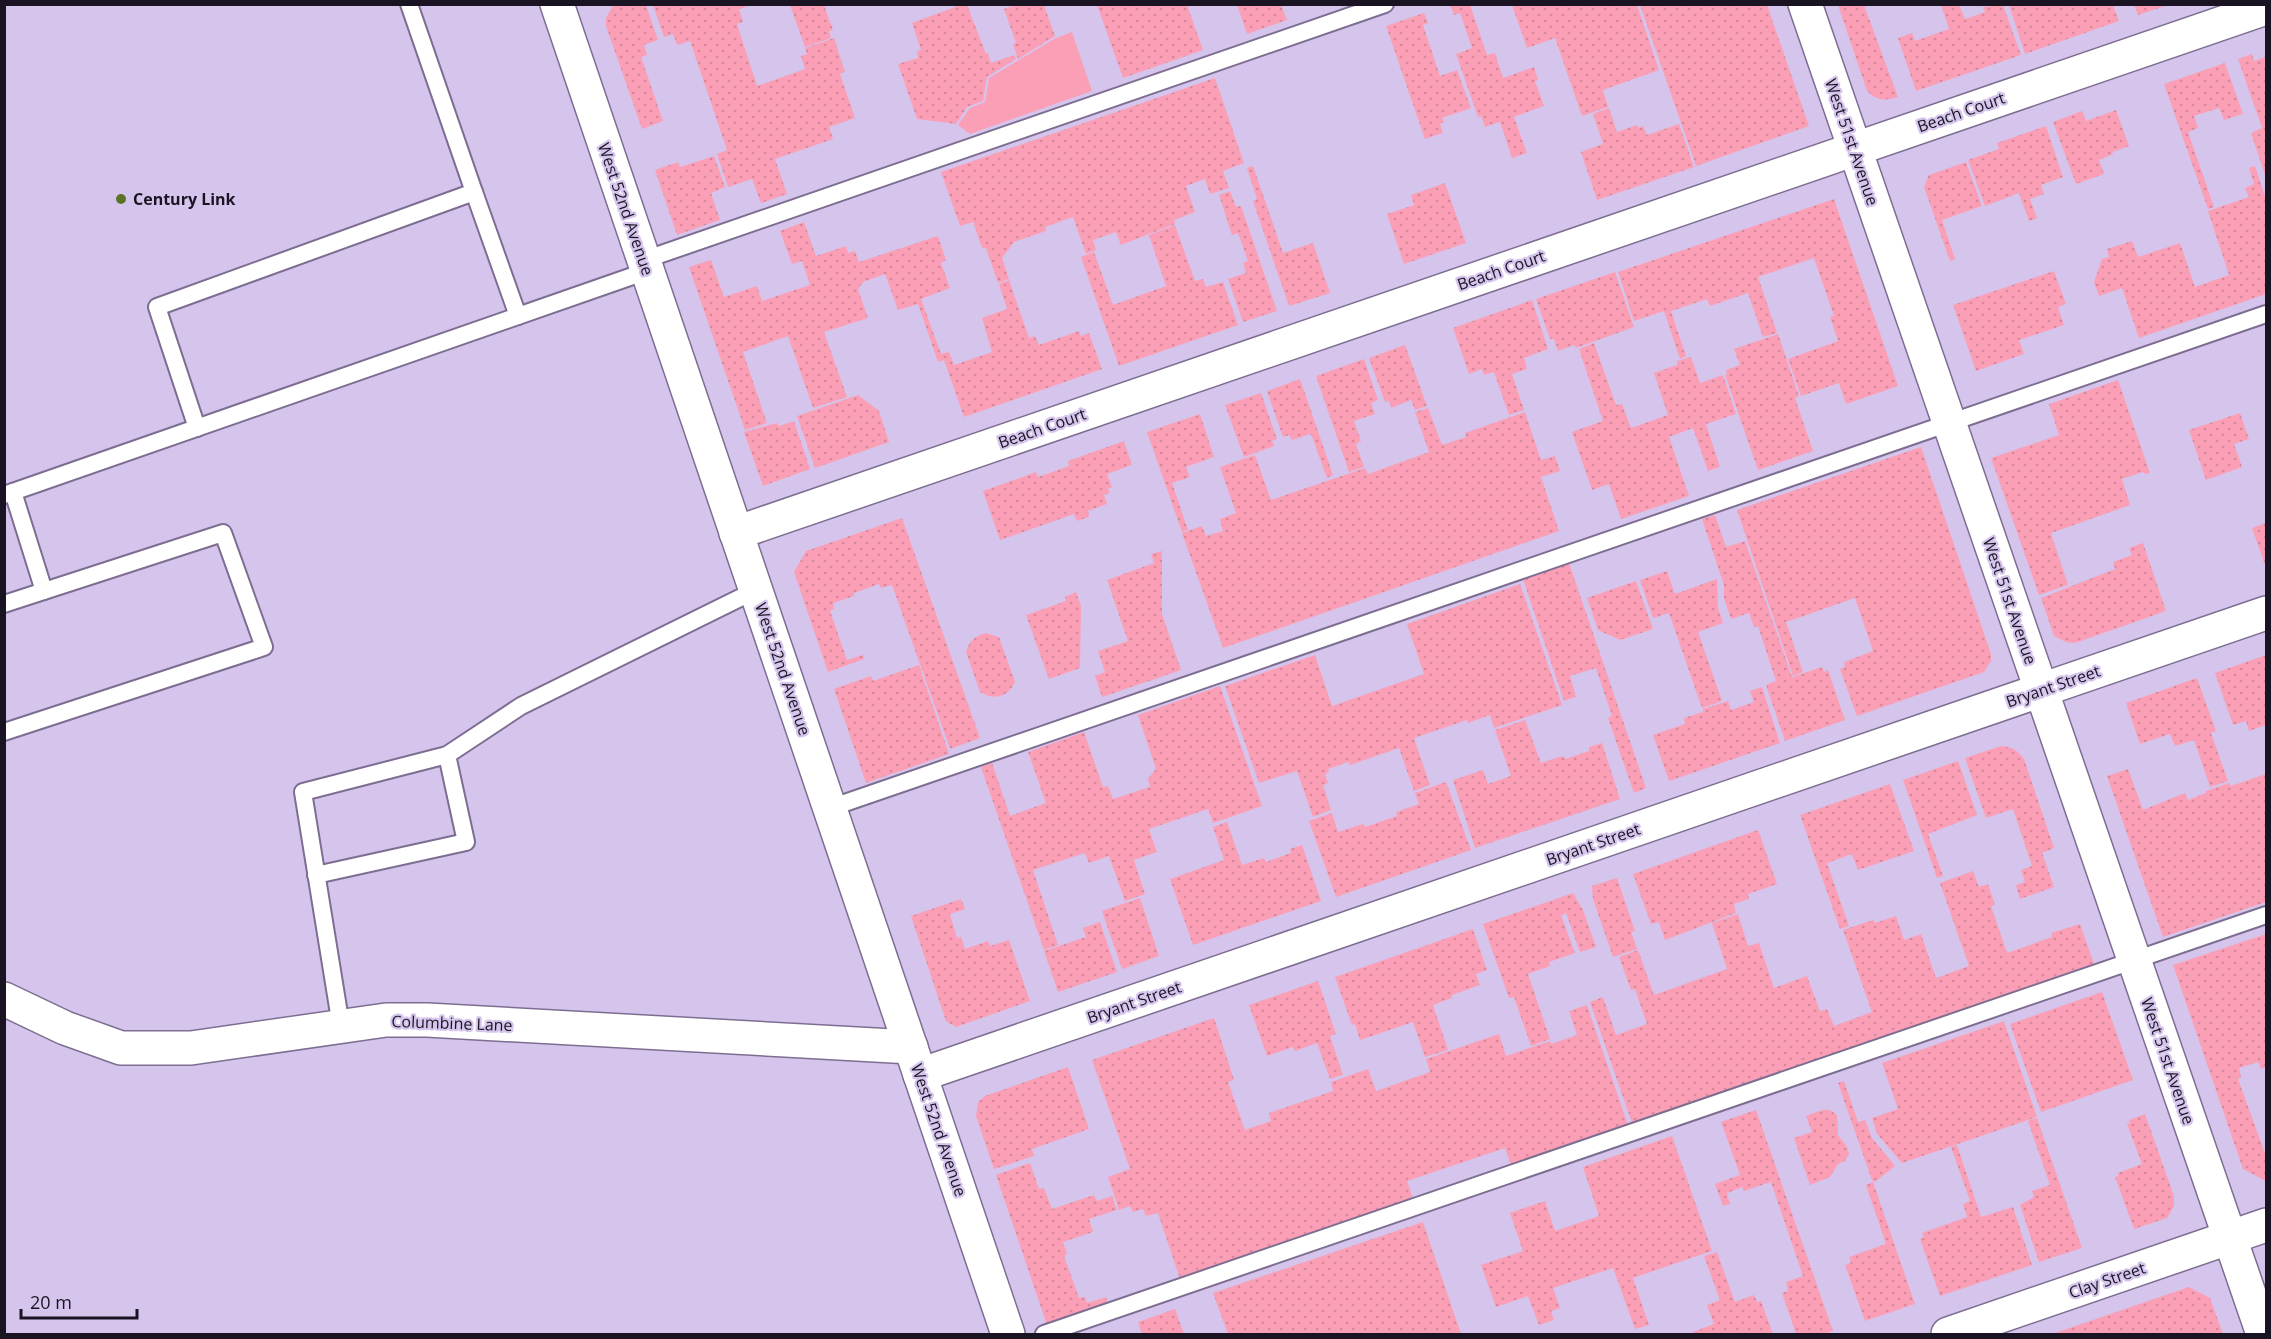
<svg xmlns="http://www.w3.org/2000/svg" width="2271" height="1339" font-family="'Open Sans',sans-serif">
<defs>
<pattern id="grass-dots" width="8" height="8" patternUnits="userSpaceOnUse" patternTransform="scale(1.5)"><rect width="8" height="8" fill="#fb9fb6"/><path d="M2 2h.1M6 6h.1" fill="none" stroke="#d7889c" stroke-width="1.8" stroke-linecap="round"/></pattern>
</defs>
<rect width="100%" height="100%" fill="#d5c5ec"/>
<g fill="url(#grass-dots)">
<polygon points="963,4 967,5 986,54 988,53 991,63 1014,55 1016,59 987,77 983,101 967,107 956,124 917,119 898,64 918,58 917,51 921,50 912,23"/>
<polygon points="613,5 646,5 658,40 644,45 647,55 641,57 663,121 642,129 606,26 606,18"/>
<polygon points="653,5 752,5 739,9 743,22 737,24 757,86 805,69 801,56 807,54 805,48 834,38 845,72 840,74 855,118 829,127 833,139 775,159 787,194 761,203 752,179 728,187 717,154 727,150 690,41 677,45 673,34 664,37"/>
<polygon points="790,5 824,5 833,30 829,31 831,38 805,47"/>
<polygon points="1016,5 1044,5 1055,36 1018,59 1013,44 1016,43 1004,9"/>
<polygon points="1097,5 1187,5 1203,50 1123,78"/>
<polygon points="1237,5 1281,5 1287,20 1247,34"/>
<polygon points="1450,5 1470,5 1487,55 1495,53 1503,78 1534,67 1538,80 1535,81 1544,106 1514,117 1527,153 1512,158 1500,122 1485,127 1481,116 1478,117 1456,54 1472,48 1460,13 1454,15"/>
<polygon points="1512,5 1637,5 1659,70 1603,90 1608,107 1582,116 1555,38 1527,48"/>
<polygon points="1640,5 1767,5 1809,126 1696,166"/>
<path d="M1838,5h26l34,92c-13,4 -21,4 -31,-6z"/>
<polygon points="1941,5 1959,5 1965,19 1985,12 1983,7 2003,5 2021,55 1916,91 1898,38 1912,33 1915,41 1949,29"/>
<polygon points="2009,5 2113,5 2119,21 2025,54"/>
<polygon points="2134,5 2134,4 2168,5 2138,15"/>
<polygon points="1424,13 1428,23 1423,25 1440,76 1457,70 1471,108 1442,118 1444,122 1440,124 1443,133 1425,139 1386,26"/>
<polygon points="2252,54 2254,61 2266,57 2266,178 2251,133 2262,128 2238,59"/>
<polygon points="2225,63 2243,114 2224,120 2219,108 2194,116 2198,128 2188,132 2214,207 2208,209 2164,84"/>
<polygon points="1215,78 1244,163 1223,171 1229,188 1210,194 1205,179 1186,186 1195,212 1174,220 1175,224 1121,245 1116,232 1093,240 1096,250 1086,254 1073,217 1045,227 1046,231 1014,242 1002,258 1009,279 998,283 986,248 982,248 973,222 960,226 941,172"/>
<polygon points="1609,108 1617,132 1637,125 1639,128 1643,126 1647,135 1679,124 1694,167 1597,200 1581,152 1603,144 1593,114"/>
<polygon points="2116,110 2129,146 2112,152 2113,154 2099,160 2104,174 2076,184 2053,122 2082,111 2086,121"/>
<polygon points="2046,126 2063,177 2041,185 2044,194 2030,199 2037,218 2029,221 2019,193 1985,206 1968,160 1999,149 1997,143"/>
<polygon points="714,156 725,187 711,193 720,220 677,235 655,170 678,162 680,167"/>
<polygon points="1966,162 1982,206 1942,220 1955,259 1950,261 1924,187 1929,175"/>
<polygon points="1253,166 1283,253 1313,243 1330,293 1289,306 1253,201 1257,199 1247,168"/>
<polygon points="2255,166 2266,199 2266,294 2139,338 2122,288 2099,296 2094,282 2102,259 2109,257 2107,249 2132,241 2138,257 2180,243 2195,287 2229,275 2208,211 2249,197 2245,188 2254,184 2249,168"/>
<polygon points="1445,183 1466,243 1404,264 1387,214 1414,205 1411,195"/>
<polygon points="1230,191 1236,207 1241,206 1277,311 1243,322 1228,279 1246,273 1243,263 1248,261 1238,233 1232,235 1219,195"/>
<polygon points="1834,199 1898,386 1846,404 1839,383 1801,396 1788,359 1838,341 1830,317 1834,316 1814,258 1758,277 1777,333 1763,337 1748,293 1710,306 1707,299 1671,311 1686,356 1680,359 1664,311 1634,321 1618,272"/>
<polygon points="804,222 816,256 846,246 848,253 855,251 859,262 938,236 946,260 941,263 950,288 921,299 941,354 949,352 954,365 992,352 982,318 1007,309 999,284 1009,280 1029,338 1035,336 1039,345 1079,331 1081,336 1089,333 1102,369 964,417 944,360 938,362 918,304 898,310 885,274 863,282 858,289 868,318 824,332 847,397 813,408 788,336 743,352 767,423 745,430 689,267 711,260 724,297 757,286 762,301 810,285 802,261 792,264 780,231"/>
<polygon points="1175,225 1195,281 1203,279 1206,287 1223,282 1238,325 1119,366 1081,257 1094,252 1113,305 1166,286 1149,235"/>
<polygon points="2054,271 2066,304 2058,307 2064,325 2019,340 2024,354 1976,371 1953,305"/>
<polygon points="1615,272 1634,327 1576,348 1574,345 1558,351 1554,339 1550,339 1536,299"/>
<polygon points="1532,300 1548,349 1524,358 1527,369 1512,374 1524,410 1509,415 1494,372 1484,375 1482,369 1469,374 1453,328"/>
<polygon points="1778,334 1799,396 1795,398 1813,451 1758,470 1725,375 1727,374 1726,370 1740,365 1734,349"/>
<polygon points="1594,343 1616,405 1622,404 1631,428 1668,415 1654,373 1677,365 1677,361 1691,357 1700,383 1723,375 1736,414 1706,424 1720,467 1708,471 1693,428 1669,437 1689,496 1621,519 1609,484 1592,490 1572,432 1603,421 1579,349"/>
<polygon points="1405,345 1427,406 1415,410 1411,400 1391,408 1389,401 1385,402 1369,358"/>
<polygon points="1364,359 1378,400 1371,403 1375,414 1354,421 1361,441 1356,444 1364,467 1349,472 1316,376"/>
<polygon points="1300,379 1333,475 1327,478 1311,434 1292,440 1289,435 1283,437 1267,391"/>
<polygon points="2118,380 2150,473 2145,474 2143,472 2122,479 2130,505 2051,533 2068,585 2039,595 1991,458 2059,435 2049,404"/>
<polygon points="1261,393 1277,439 1272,441 1274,446 1244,457 1225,405"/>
<polygon points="858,395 879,411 889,442 815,468 797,416"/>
<polygon points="1428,408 1442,445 1466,437 1465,433 1525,412 1541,460 1555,456 1560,471 1541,477 1559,531 1223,648 1182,533 1202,526 1206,536 1223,531 1220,519 1236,513 1220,467 1255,455 1271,500 1365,468 1368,474 1429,452 1415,412"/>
<polygon points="2240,413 2249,439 2234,444 2242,467 2206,480 2189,430"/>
<polygon points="1200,414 1214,457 1186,467 1190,477 1172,483 1188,530 1182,532 1147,432"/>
<polygon points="794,421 810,469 763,486 744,432 777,423 779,426"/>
<polygon points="1124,441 1132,465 1107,474 1112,487 1108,489 1110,493 1104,495 1107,504 1088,511 1089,517 1077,521 1074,514 1000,540 983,491 1036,472 1038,477 1069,466 1068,461"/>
<polygon points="1921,447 1991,654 1991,661 1984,672 1857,716 1840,669 1845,667 1844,662 1873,651 1855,598 1786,622 1803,672 1793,676 1737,510"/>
<polygon points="1715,515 1726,547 1745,541 1792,677 1822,667 1824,672 1828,670 1845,720 1785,741 1766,685 1776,681 1758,626 1754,627 1749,613 1731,619 1724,598 1724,585 1702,519"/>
<polygon points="902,518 980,738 950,749 892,585 881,588 879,584 854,593 854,596 833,603 834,609 830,611 847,660 863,655 864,659 828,672 794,572 806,551"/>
<polygon points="2266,523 2266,568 2252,528"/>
<polygon points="2143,543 2166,611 2075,643 2066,642 2054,636 2041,598 2115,569 2113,562 2132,555 2129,548"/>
<polygon points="1162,551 1162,614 1181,670 1102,697 1095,676 1105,672 1098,651 1128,641 1107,580 1154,563 1151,554"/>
<polygon points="1569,563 1646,788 1634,793 1608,718 1612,716 1596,668 1570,676 1576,697 1564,701 1523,579"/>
<polygon points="1667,571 1675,594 1717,579 1718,608 1723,623 1698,632 1722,701 1702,708 1669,613 1653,618 1640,580"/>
<polygon points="1636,581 1653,629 1620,640 1598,630 1587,598"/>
<polygon points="1520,584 1562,705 1494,728 1490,715 1468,723 1467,720 1414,738 1430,785 1414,791 1399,748 1350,765 1348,762 1328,769 1329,772 1325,774 1328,783 1323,785 1331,810 1313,817 1297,771 1259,783 1225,686 1315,655 1332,706 1424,674 1407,624"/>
<polygon points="1076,592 1081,606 1080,668 1049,679 1026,615 1066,601 1065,597"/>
<path d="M986,633l13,4 16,45c-7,15 -21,19 -35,10l-14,-40c3,-11 9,-16 20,-19z"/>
<polygon points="2266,655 2266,725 2249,731 2246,721 2233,725 2215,673"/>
<polygon points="919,665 949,754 866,783 834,689 871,676 873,681"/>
<polygon points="2197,678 2216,731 2211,733 2228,781 2210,787 2194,740 2175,746 2170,734 2140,744 2126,703"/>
<polygon points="1220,686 1262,806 1213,823 1208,809 1149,829 1157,852 1134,860 1145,894 1125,901 1109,856 1089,863 1085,853 1033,870 1058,945 1044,950 981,767 992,763 1010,816 1046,803 1028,752 1084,732 1103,787 1108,786 1113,799 1150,787 1148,779 1156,769 1138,715"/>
<polygon points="1762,687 1780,743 1669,781 1653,735 1685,724 1684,718 1703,712 1703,709 1728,701 1731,710 1754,702 1750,691"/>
<polygon points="1525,720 1541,763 1563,756 1565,759 1589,751 1589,747 1602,743 1620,799 1475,848 1453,780 1483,770 1488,784 1511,776 1495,730"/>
<path d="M2001,746c12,1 16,4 23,13l30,89 -12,5 12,34 -34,12 -4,-14 9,-3 -4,-12 11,-4 -19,-57 -27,9 -21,-60z"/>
<polygon points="1958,761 1977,815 1928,834 1943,876 1937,878 1903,780"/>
<polygon points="2128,769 2143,810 2185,793 2188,800 2206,793 2206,791 2229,783 2231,786 2266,774 2266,902 2163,937 2107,776"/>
<polygon points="1446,782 1471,850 1336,897 1309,821 1332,813 1338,832 1363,824 1365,827 1397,816 1396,812 1419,804 1415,793"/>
<polygon points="1890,784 1914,851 1858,870 1852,854 1827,863 1849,926 1840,929 1800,815"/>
<polygon points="1227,822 1242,865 1264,858 1266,862 1291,853 1290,849 1302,845 1321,901 1193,945 1170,879 1224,860 1213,827"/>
<polygon points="1758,830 1777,884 1748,894 1749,899 1734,904 1736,913 1665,940 1659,922 1651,924 1633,874"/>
<polygon points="1973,871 1979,887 1988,884 1995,905 1991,906 2007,953 2052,937 2051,933 2080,924 2094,964 1632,1123 1590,1002 1603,997 1616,1035 1647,1024 1635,989 1631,990 1619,957 1638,950 1654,995 1727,969 1712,923 1738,914 1748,946 1759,943 1774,988 1807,976 1820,1011 1827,1009 1834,1026 1872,1012 1843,930 1873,920 1875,923 1896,916 1904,940 1921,934 1936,978 1969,966 1940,883"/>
<polygon points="1617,878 1635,931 1631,932 1637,949 1613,957 1593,899 1592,886"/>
<polygon points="1573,893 1583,910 1596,947 1580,952 1566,913 1561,915 1575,953 1549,962 1550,966 1528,974 1550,1039 1531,1046 1514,997 1509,998 1483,924"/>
<polygon points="1140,898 1159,956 1122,969 1102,911"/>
<polygon points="961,899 965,909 950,914 957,938 961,937 965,949 988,941 990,946 1009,940 1030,1001 956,1027 946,1021 911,916"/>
<polygon points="1100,922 1117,972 1058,992 1044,951 1086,937 1083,928"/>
<polygon points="1473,929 1487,970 1476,974 1480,985 1452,995 1452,998 1433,1005 1448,1050 1425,1057 1413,1022 1360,1040 1355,1024 1352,1025 1335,977"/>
<polygon points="2266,934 2266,1067 2261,1069 2258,1062 2239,1068 2241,1077 2238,1079 2266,1156 2266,1181 2243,1169 2173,965"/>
<polygon points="1318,981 1336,1034 1330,1036 1343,1075 1330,1079 1317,1043 1295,1051 1293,1047 1267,1056 1249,1005"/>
<polygon points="2102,992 2133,1080 2041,1112 2010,1024"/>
<polygon points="1587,1005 1628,1125 1511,1165 1505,1148 1407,1181 1413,1199 1180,1279 1158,1213 1146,1216 1143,1209 1133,1212 1130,1206 1119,1210 1108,1177 1130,1169 1092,1060 1214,1018 1234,1080 1228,1082 1245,1130 1271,1121 1269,1113 1333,1091 1331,1082 1368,1069 1376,1091 1430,1072 1426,1059 1499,1034 1506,1056 1550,1041 1551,1044 1577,1035 1569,1011"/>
<polygon points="2004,1021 2037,1117 1902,1163 1877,1134 1872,1118 1898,1109 1882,1063"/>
<polygon points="1068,1067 1089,1129 1032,1149 1034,1156 994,1169 976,1116 978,1102 985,1096"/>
<polygon points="1844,1081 1858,1122 1865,1120 1872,1138 1895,1166 1875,1182 1872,1180 1838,1083"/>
<polygon points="1756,1110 1833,1331 1824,1334 1796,1334 1782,1293 1788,1291 1786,1282 1803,1276 1771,1182 1744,1191 1742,1187 1727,1193 1730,1204 1723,1206 1715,1184 1740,1175 1721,1122"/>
<polygon points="1822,1110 1830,1110 1837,1115 1838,1135 1847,1147 1849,1154 1845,1161 1838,1164 1830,1177 1810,1185 1794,1138 1812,1132 1806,1116"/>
<polygon points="2145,1114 2174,1196 2174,1206 2167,1218 2134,1229 2115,1177 2118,1176 2118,1173 2142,1164 2127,1124 2130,1123 2129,1120"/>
<polygon points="2037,1118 2082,1248 2039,1262 2020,1205 2034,1197 2032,1191 2050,1185 2028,1121"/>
<polygon points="1672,1136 1712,1251 1633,1278 1649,1325 1635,1329 1613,1268 1553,1288 1560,1308 1551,1311 1554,1320 1539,1325 1528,1296 1496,1307 1481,1265 1523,1251 1510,1213 1545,1201 1555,1231 1599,1216 1583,1167"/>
<polygon points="1957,1145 1981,1217 2013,1207 2032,1265 1940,1296 1920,1239 1924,1237 1922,1233 1967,1217 1963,1204 1970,1201 1951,1147"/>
<polygon points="1030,1163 1039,1189 1044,1188 1052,1209 1094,1195 1097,1201 1112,1196 1117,1210 1089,1219 1093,1232 1063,1242 1067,1254 1064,1256 1079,1298 1085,1297 1087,1303 1106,1297 1108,1304 1047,1325 996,1175"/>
<polygon points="1873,1182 1915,1304 1865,1321 1845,1265 1851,1263 1849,1257 1886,1244 1866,1185"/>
<polygon points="1423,1222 1461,1334 1228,1334 1213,1293"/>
<polygon points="1717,1252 1735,1302 1754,1295 1757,1302 1761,1301 1773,1334 1694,1334 1693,1332 1714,1324 1707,1305 1720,1300 1704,1256"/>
<polygon points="2189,1287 2210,1298 2223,1334 2052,1334"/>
<polygon points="1175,1309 1184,1334 1142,1334 1138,1322"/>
</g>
<polygon fill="#fb9fb6" points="1072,32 1092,91 970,134 958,125 970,108 985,102 989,78 1054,39"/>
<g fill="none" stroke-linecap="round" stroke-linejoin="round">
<defs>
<g id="service">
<polyline points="409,4 474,192"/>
<polyline points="644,260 1385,4"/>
<polyline points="197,428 157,307 474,192 518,316"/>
<polyline points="4,495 647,271"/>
<polyline points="4,604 44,591 13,492"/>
<polyline points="4,732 264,647 223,533 44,591"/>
<polyline points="830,808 2266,314"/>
<polyline points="316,875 466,842 447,755"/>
<polyline points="341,1026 303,792 447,755 521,706 756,590"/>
<polyline points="1044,1334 2266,915"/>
</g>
<g id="minor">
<polyline points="1805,4 2263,1334"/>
<polyline points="736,533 2266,8"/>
<polyline points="4,999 65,1028 121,1048 191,1048 386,1020 427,1020 911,1047"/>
<polyline points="920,1075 2266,613"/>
<polyline points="1948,1334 2266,1225"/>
</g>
<polyline id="tertiary" points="557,4 1008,1334"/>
</defs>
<use href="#service" stroke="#7d6e91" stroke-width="20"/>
<use href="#minor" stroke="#7d6e91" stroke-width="36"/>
<use href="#tertiary" stroke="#7d6e91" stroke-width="36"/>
<use href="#service" stroke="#fff" stroke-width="16"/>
<use href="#minor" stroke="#fff" stroke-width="33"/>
<use href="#tertiary" stroke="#fff" stroke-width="33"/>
</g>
<circle fill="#5c7324" stroke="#d5c5ec" stroke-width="2" cx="121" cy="199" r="6"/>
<g text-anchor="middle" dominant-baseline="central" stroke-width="4.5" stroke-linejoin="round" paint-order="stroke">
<g font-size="16" fill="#1a1422" stroke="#d5c5ec">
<text transform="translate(1961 112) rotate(-19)">Beach Court</text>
<text transform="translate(1852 142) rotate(71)">West 51st Avenue</text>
<text transform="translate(626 209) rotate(71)">West 52nd Avenue</text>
<text transform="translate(1501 270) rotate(-19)">Beach Court</text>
<text transform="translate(1042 428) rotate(-19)">Beach Court</text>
<text transform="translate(2010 601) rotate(71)">West 51st Avenue</text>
<text transform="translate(783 669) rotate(71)">West 52nd Avenue</text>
<text transform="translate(2053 686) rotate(-19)">Bryant Street</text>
<text transform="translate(1593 844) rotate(-19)">Bryant Street</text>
<text transform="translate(1134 1002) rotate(-19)">Bryant Street</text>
<text transform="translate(452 1023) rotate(2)">Columbine Lane</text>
<text transform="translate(2168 1061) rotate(71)">West 51st Avenue</text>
<text transform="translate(939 1130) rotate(71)">West 52nd Avenue</text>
<text transform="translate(2107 1280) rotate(-19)">Clay Street</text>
</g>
<g font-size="16" font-weight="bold" fill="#1a1422" stroke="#d5c5ec" text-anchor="start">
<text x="133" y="199">Century Link</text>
</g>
</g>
<rect width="2271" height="1339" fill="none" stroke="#1a1422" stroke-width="12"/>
<path d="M21 1309v9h116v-9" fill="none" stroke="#1a1422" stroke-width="3"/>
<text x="30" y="1309" font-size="18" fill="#1a1422" stroke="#d5c5ec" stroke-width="4.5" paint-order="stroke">20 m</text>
</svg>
